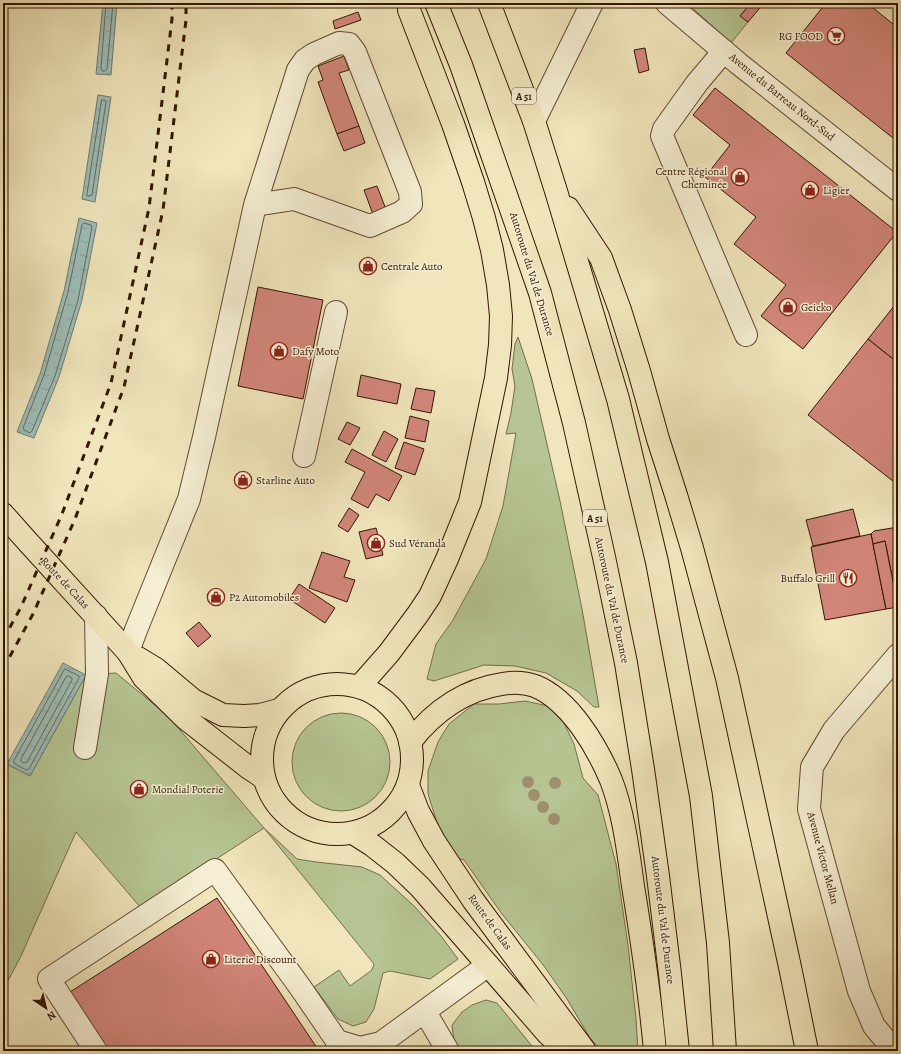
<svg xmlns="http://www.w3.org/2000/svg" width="901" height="1054" font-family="Alegreya,serif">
<defs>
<pattern id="water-ripples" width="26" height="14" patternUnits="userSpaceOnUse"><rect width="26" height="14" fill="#9cbdb7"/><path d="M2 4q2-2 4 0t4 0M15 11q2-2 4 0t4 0" fill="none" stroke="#87a29c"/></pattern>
</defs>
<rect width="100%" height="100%" fill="#f0e5bb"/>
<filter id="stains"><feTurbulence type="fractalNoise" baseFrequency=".005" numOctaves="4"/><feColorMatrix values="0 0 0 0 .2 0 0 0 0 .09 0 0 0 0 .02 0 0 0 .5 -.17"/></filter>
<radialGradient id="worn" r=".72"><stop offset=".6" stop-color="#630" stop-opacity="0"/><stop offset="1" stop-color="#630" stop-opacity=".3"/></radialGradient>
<g fill="#b6c593" stroke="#746e4a">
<polygon points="687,3 751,3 740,16 748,22 731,43"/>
<polygon points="518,337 532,379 560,501 582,609 599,707 594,707 577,691 546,673 515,666 484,665 434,681 427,679 436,644 453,620 486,559 503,506 516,433 506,434 511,413 515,386 512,369 515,344"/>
<polygon points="116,673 167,715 264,828 297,859 316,862 362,867 380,875 414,906 441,936 458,959 430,979 390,971 383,973 374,1009 366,1022 353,1026 338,1019 314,987 339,970 350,986 372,970 374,964 264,828 141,908 76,832 21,956 3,990 3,770 7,764 30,776 86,675"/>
<polygon points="525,701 548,706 564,723 574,744 583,778 598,795 616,864 628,945 636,1019 638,1051 602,1051 590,1038 567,999 544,966 502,914 464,860 457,858 438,826 428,794 428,771 438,742 449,724 474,704 499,704"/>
<circle cx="341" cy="762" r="49"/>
<polygon points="486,1000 497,1003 536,1051 481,1051 478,1046 468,1051 459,1051 454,1042 452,1025 462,1012 472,1005"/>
</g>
<g fill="url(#water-ripples)" stroke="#727b6e">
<polygon points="103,3 117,3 111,75 96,74"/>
<polygon points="98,95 111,97 95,202 82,199"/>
<polygon points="79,218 97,223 82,300 59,377 34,438 17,432 40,374 64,291"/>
<polygon points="63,663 86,675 30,776 7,764"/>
</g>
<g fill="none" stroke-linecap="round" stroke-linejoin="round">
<g stroke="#686a5c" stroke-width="1">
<polyline points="106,3 101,69 102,71 105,71 107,69 113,3"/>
<polygon points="102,100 105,100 106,102 92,195 89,196 87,196 87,194"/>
<polygon points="84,223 91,225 92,227 78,300 55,376 32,431 30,433 24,430 23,428 44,375 68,292 82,225"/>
<polygon points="65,669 79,676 79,678 29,769 26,770 14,763 14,761"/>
<polygon points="68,676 72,678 72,680 27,762 24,763 21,761 21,759 66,677"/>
</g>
</g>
<g fill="#d2867a" stroke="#331700">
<polygon points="751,3 764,3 748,22 740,16"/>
<polygon points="826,3 867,3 898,28 898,142 786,53"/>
<polygon points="358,12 361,20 335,29 333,21"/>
<polygon points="645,48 649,70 639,73 634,50"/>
<polygon points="344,56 349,70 339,73 359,126 337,134 318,82 323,80 318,66"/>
<polygon points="715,88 897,232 803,349 761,316 786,285 734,244 756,217 705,177 730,145 693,115"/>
<polygon points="359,126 365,143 344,151 337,134"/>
<polygon points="377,186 387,212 374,217 364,190"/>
<polygon points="258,287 323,300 303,399 238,386"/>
<polygon points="898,301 898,363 868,339"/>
<polygon points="868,339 898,363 898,485 808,415"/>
<polygon points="361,375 401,384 397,404 357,396"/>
<polygon points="416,388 435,391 431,413 411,409"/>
<polygon points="410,416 429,421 425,442 405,438"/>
<polygon points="347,422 360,428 350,445 338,439"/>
<polygon points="384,431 398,439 386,462 372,455"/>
<polygon points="404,442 424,449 415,475 395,468"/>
<polygon points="352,449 402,476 389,501 376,494 368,508 351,499 365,472 345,462"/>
<polygon points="349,508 359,515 348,532 338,526"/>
<polygon points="853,509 860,536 813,546 806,520"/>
<polygon points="898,527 898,579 893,581 885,541 873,544 871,534 874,531"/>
<polygon points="376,528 383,555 366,559 359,532"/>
<polygon points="871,534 886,609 825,620 811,547"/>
<polygon points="885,541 898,607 886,609 873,544"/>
<polygon points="322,552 350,561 344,577 355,580 347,602 309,588"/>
<polygon points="299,584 335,608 325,623 289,599"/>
<polygon points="199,622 211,636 198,647 186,633"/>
<polygon points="217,898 319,1051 107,1051 70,992"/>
</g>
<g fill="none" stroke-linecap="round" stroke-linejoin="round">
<defs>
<g id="minor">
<polyline points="667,3 739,64 898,190"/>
<polyline points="724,51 697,83 664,129 662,136 746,335"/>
<polyline points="534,121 592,3"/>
<polyline points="304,456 336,312"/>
<polyline points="128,652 136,630 189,499 204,437 255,205 298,70 305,60 314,54 339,43 349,44 355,52 410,192 411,204 402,212 370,226 294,199 255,205"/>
<polyline points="85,748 97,674 96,616"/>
<polyline points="425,1012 448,1051"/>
<polyline points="96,1051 49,979 215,870 300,987 337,1041 360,1048 381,1043 488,965"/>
<polyline points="898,1051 893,1049 874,1026 859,991 809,809 812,767 834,730 898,655"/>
</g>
<g id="major">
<polyline points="3,514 27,541 128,652 144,678 185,718 249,768 264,778"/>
<polyline points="138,658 156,669 193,700 223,715 244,716 260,715 279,710"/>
<circle cx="337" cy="759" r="75"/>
<polyline points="408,785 418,811 434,841 473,900 585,1051"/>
<polyline points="353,833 372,845 395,863 420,887 548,1034 567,1051"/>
</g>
<g id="highway">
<polyline points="436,3 461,65 540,293 574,423 604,557 626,663 643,769 658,876 670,974 678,1051"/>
<polyline points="489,3 534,121 556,191 618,399 657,562 701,796 718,943 725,1051"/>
<polyline points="568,208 601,258 620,310 639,371 658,439 676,495 692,548 727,678 790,967 807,1051"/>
<polyline points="359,687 389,653 418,614 430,596 447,559 470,502 496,378 500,345 501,316 498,285 492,250 484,218 473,182 453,124 409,10 409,3"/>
<path d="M410,742c24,-31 53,-52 92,-58 11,-2 22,-2 33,2 35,14 62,61 76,94 13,34 17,71 22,106 9,55 17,110 22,165"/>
</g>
</defs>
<use href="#minor" stroke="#624a2f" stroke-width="24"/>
<use href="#major" stroke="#331700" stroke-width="24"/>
<use href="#highway" stroke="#331700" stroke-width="24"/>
<use href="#minor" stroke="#f5eed3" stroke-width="22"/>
<use href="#major" stroke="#f0e5bb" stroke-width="22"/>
<use href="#highway" stroke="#f0e5bb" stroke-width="22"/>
<g stroke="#331700" stroke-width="3" stroke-dasharray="7 7" stroke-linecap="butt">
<polyline points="3,640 21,607 62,514 111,383 149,208 172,19 172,3"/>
<polyline points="3,669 33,614 75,519 124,387 163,210 186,20 186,3"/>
</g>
</g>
<g fill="#9e906c">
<circle cx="528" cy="782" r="6"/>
<circle cx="555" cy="783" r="6"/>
<circle cx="534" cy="795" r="6"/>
<circle cx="543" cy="807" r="6"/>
<circle cx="554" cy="819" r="6"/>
</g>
<defs>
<symbol id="supermarket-ring" viewBox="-11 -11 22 22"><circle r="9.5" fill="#f5eed3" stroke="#8f2418" stroke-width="1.5"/><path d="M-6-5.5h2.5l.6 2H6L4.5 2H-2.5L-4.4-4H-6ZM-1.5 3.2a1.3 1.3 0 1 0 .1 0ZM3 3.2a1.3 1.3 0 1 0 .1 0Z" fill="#8f2418"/></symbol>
<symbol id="shop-ring" viewBox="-11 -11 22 22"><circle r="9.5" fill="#f5eed3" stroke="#8f2418" stroke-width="1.5"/><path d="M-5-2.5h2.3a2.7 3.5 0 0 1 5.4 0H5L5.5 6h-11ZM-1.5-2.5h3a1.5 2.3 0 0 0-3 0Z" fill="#8f2418"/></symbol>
<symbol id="restaurant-ring" viewBox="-11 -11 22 22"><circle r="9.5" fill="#f5eed3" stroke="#8f2418" stroke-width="1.5"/><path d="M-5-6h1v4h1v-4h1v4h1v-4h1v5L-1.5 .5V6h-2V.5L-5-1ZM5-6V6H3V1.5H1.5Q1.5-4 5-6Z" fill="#8f2418"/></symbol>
</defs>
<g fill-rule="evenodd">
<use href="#supermarket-ring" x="826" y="26" width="20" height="20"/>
<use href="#shop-ring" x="730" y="167" width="20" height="20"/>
<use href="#shop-ring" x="800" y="180" width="20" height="20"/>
<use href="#shop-ring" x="358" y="256" width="20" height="20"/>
<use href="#shop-ring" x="778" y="297" width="20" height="20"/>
<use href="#shop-ring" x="269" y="341" width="20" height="20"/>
<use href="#shop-ring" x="233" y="470" width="20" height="20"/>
<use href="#shop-ring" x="366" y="533" width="20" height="20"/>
<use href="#restaurant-ring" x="838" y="568" width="20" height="20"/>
<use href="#shop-ring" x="206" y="587" width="20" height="20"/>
<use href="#shop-ring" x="129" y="779" width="20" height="20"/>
<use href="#shop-ring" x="201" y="949" width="20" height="20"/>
</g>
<g text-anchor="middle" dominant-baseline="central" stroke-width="3" stroke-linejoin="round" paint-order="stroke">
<g fill="#f5eed3" stroke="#6d583f" stroke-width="1">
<rect x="512" y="88" width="24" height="16" rx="3"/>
<rect x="583" y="510" width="24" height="16" rx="3"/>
</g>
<g font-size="10" font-weight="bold" fill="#331700">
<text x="524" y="96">A 51</text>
<text x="595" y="518">A 51</text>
</g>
<g font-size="11" fill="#331700" stroke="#f5eed3" text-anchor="start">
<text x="823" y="36" text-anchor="end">RG FOOD</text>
<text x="727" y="171" text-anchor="end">Centre Régional<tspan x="727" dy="13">Cheminée</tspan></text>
<text x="823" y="190">Ligier</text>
<text x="381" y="266">Centrale Auto</text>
<text x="801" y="307">Geicko</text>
<text x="292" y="351">Dafy Moto</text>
<text x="256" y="480">Starline Auto</text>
<text x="389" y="543">Sud Véranda</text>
<text x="835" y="578" text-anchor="end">Buffalo Grill</text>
<text x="229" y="597">P2 Automobiles</text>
<text x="152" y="789">Mondial Poterie</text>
<text x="224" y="959">Literie Discount</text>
</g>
<g font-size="11" fill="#331700" stroke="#f5eed3">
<text transform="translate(782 97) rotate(39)">Avenue du Barreau Nord-Sud</text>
<text transform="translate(532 274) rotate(73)">Autoroute du Val de Durance</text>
<text transform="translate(65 583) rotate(47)">Route de Calas</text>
<text transform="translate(612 600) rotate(78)">Autoroute du Val de Durance</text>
<text transform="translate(823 858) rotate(75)">Avenue Victor Mellan</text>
<text transform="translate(663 920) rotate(83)">Autoroute du Val de Durance</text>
<text transform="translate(490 922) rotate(54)">Route de Calas</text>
</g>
</g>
<rect width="901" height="1054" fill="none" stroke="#f0e5bb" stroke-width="16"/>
<rect x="4" y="4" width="893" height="1046" fill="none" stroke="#331700" stroke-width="2"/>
<rect x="8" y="8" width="885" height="1038" fill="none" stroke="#331700"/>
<g transform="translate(46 1008) rotate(145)" stroke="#f5eed3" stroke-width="3" paint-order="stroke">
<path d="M0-3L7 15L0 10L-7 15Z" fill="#331700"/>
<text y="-6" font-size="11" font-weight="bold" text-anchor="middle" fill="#331700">N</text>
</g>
<rect width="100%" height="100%" filter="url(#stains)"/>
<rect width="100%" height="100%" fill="url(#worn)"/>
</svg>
